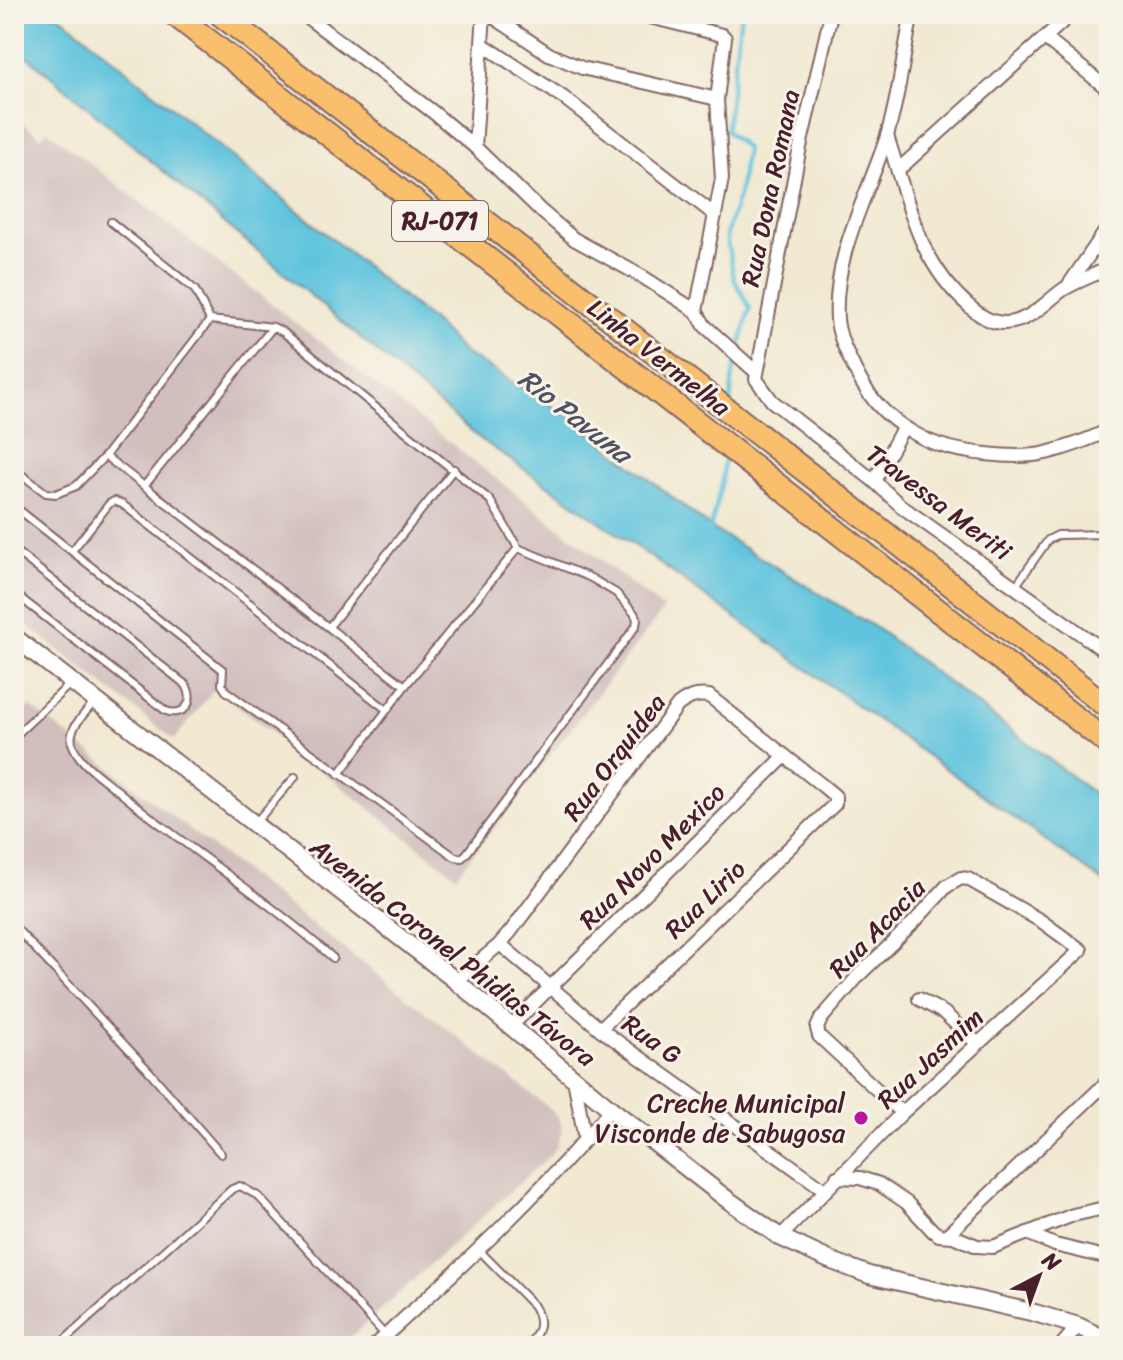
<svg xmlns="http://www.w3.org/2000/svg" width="1123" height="1360" font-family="Sriracha,sans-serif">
<rect width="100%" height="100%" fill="#f7f3e8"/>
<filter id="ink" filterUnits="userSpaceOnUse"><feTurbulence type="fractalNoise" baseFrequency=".0125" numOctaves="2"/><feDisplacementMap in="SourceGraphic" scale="16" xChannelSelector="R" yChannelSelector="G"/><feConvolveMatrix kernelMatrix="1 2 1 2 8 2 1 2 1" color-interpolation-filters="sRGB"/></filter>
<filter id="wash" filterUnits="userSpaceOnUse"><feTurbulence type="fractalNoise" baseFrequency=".006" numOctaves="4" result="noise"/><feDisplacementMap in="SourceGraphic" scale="32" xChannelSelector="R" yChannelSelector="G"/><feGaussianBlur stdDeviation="1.8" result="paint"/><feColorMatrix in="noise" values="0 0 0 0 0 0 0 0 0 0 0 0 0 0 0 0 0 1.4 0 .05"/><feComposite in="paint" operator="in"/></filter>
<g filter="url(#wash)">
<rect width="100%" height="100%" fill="#f1e9d1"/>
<g fill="#d1bfbd">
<polygon points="14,116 41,137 47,130 664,609 456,876 215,688 174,740 14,615"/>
<polygon points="30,706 552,1110 560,1120 562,1129 557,1146 548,1157 341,1346 14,1346 14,720"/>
</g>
<polygon fill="#60c4de" stroke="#557284" stroke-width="2" points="14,14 58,14 437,325 463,352 570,417 710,527 879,630 1109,805 1109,886 634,545 479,438 14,45"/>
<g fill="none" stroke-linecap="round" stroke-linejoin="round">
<g stroke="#60c4de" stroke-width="4">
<polyline points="730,404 733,374 750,308 734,279 726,235 739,194 746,148 726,131 741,14"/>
<polyline points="710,530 722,481 725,452"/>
</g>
</g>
</g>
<g filter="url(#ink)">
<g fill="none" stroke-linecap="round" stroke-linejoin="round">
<defs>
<g id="service">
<polyline points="105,456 405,686"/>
<polyline points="14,469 46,493 56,494 76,486 105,456 210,320"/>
<polyline points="145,485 273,327"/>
<polyline points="14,506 223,670 222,685 226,691 455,857 462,858 467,853 636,626 637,619 634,613 616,593 591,578 518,548 490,500 283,332 273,327 210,320 195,290 187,283 111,222"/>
<path d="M14,550l172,135c10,17 -2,32 -20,26l-152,-118"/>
<polyline points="72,551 109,504 114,501 122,504 387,710"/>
<polyline points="1015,587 1048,540 1058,535 1109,534"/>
<polyline points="329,627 454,469"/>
<path d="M95,701c-8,11 -27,26 -23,42 6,21 35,38 51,52 68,56 144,104 210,163"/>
<polyline points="14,737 71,683"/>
<polyline points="339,774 405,686 518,548"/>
<polyline points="256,822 295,777"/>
<polyline points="14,926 149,1071 221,1154"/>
<path d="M479,1250l55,56c9,16 6,27 -7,40"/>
<polyline points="58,1346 232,1189 240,1186 258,1196 386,1336"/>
</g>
<g id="minor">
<polyline points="303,14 433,112 475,147 540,210 574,239 643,277 696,311 705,326 756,372"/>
<polyline points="489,14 549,54 582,68 717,99"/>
<polyline points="638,14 722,35 725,38 717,99 722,179 696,311"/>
<polyline points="831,14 800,147 756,379 772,401 874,481 901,506 1109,654"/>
<path d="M912,14c-9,41 -13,85 -26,125 -19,58 -53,117 -49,180 1,17 11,36 18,51 17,35 39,54 72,70 27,13 90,20 119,13 21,-5 44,-14 63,-23"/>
<polyline points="1045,38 1109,90"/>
<polyline points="482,44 564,98 715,215"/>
<path d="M887,136c21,63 29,124 82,170 12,11 26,20 44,16 20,-4 35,-22 51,-33 14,-8 30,-14 45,-21"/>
<polyline points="475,147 484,14"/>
<polyline points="898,170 1071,14"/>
<polyline points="1068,286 1109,226"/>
<polyline points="874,481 903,428"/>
<polyline points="500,944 600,1029 825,1190"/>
<path d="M456,981l44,-37 11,-13 167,-226c11,-8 18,-11 31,-9l114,90 12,10v8l-235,225"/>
<polyline points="919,999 944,1013 977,1043"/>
<polyline points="512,1025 785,756"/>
<polyline points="574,1078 585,1140"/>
<polyline points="837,1177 860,1178 879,1184 907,1203 933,1231 939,1235 953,1236 977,1246 993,1247 1073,1215 1109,1207"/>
<polyline points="1027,1233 1055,1245 1109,1258"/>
<polyline points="947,1235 1109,1080"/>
<polyline points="780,1237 902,1113 1081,950 1041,921 968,879 961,878 947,886 914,922 859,975 821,1019 817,1028 819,1036 902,1113"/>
<path d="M374,1346c84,-76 165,-150 237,-237"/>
<polyline points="1061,1346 1078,1326"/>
</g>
<polyline id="tertiary" points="14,637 456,981 611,1109 724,1197 780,1237 827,1259 869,1275 1035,1313 1078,1326 1109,1341"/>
<g id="motorway">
<polyline points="174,14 1109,744"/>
<polyline points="220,14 1109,708"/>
</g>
</defs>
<use href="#service" stroke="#846665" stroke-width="10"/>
<use href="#minor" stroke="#846665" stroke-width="16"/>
<use href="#tertiary" stroke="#846665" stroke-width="20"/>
<use href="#motorway" stroke="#846665" stroke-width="26"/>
<use href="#service" stroke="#fff" stroke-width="6"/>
<use href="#minor" stroke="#fff" stroke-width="12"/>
<use href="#tertiary" stroke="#fff" stroke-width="16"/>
<use href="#motorway" stroke="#f9bf6d" stroke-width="22"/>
</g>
</g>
<circle fill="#b5179e" stroke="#f7f3e8" stroke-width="3" cx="861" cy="1118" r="8"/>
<g text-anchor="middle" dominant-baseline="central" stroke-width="6" stroke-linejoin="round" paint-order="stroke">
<rect fill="#f7f3e8" stroke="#7e5f64" stroke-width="2" x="392" y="201" width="96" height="40" rx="6"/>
<g font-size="24" font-weight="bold" fill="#4a1f2b">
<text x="440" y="221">RJ-071</text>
</g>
<g font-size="26" fill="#4a1f2b" stroke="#f7f3e8">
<text transform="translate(770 188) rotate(-78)">Rua Dona Romana</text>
<text transform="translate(659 357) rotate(38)">Linha Vermelha</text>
<text transform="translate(939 502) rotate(37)">Travessa Meriti</text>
<text transform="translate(614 757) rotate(-53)">Rua Orquidea</text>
<text transform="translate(652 856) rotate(-45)">Rua Novo Mexico</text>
<text transform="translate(705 899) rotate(-44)">Rua Lirio</text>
<text transform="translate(877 928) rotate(-46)">Rua Acacia</text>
<text transform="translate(453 952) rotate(38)">Avenida Coronel Phidias Távora</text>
<text transform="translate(652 1039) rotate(35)">Rua G</text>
<text transform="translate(930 1058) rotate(-43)">Rua Jasmim</text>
</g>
<g font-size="26" fill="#4a1f2b" stroke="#f7f3e8" text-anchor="end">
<text x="845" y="1103">Creche Municipal<tspan x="845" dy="30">Visconde de Sabugosa</tspan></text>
</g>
<g font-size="28" font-style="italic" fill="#515161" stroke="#f7f3e8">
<text transform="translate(575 416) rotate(38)">Rio Pavuna</text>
</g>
</g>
<rect width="1123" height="1360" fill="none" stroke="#f7f3e8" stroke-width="48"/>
<g transform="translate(1039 1276) rotate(41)" stroke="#f7f3e8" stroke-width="6" paint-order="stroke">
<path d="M0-6L14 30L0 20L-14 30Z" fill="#4a1f2b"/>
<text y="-12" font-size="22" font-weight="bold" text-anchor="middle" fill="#4a1f2b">N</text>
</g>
</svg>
